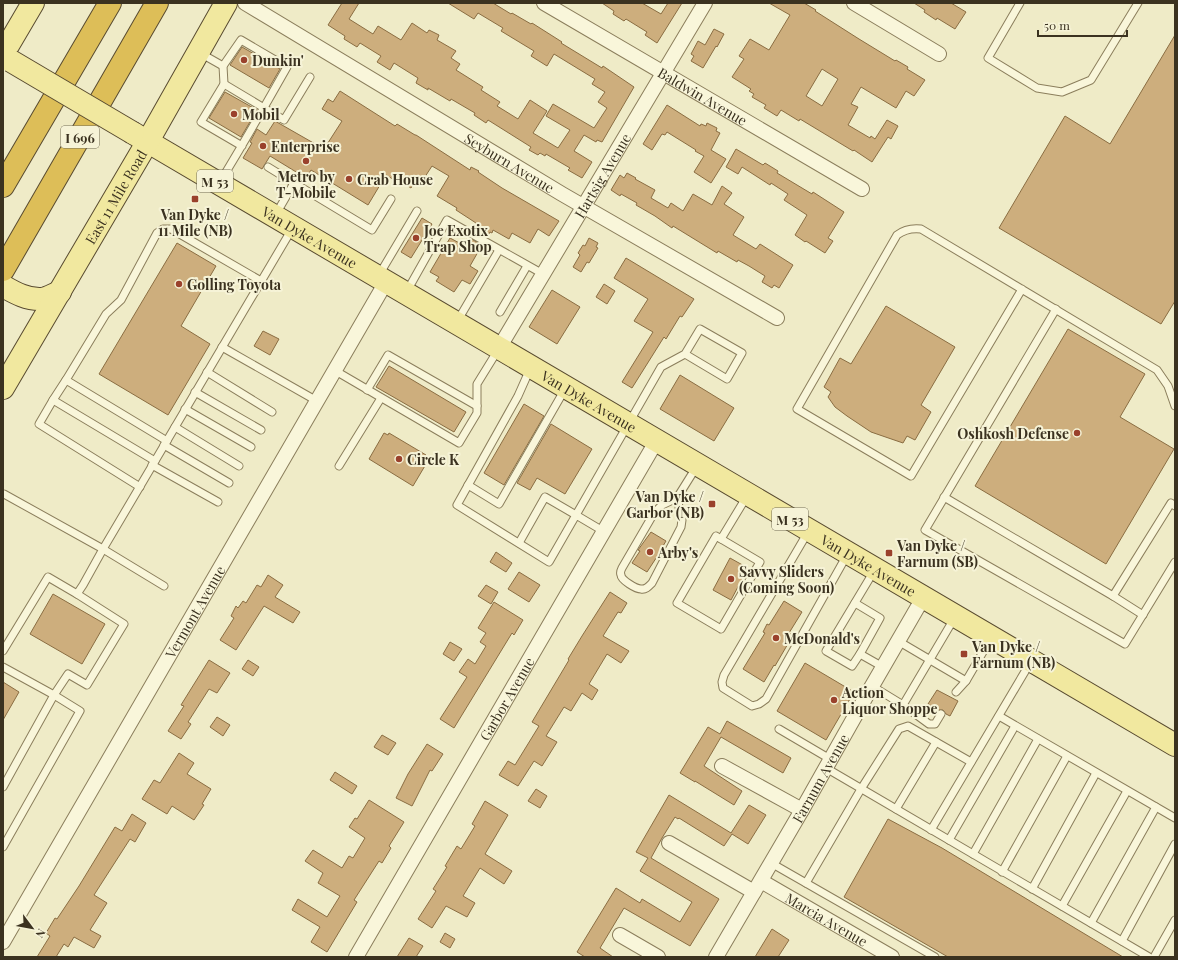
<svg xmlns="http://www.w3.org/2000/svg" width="1178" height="960" font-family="'Playfair Display',serif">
<rect width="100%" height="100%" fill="#efebc7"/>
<g fill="#cdae7d" stroke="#8a6d42" fill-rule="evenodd">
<polygon points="342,3 359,3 349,19 373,34 378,26 401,40 412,23 427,33 429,30 439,35 437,40 456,51 451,58 460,64 456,70 483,87 481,90 500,102 497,106 518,119 530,100 547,111 533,133 558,148 570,130 546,116 553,104 594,128 607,108 598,102 605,92 592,84 595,79 554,54 547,66 531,56 534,51 501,31 503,28 478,13 474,19 448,3 493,3 511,14 512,13 531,24 532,23 562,42 561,43 602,68 603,66 634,87 602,142 597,140 596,142 584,135 574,151 592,162 582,178 568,170 570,168 546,154 545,156 540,153 538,155 529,150 531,147 488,120 486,123 474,115 475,113 451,99 450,101 428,88 428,90 416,83 418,78 394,63 390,70 377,62 381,56 360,43 357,47 344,39 345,36 328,25"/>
<polygon points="602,3 642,3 661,14 668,3 682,3 657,43 645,35 647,32 626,19 624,21 613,14 614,11"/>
<path d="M769,3h35l12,7 -1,1 44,28 36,22 1,-1 12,7 -1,2 18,11 -11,16 -8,-5 -10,17 -35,-21 -10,17 7,3 -10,18 22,13 1,-2 4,3 12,-19 11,6 -7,13 -3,-2 -16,25 -18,-12 -1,1 -53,-32 -1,2 -18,-11 -4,6 -13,-8 2,-3 -14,-8 2,-3 -5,-3 2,-2 -19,-12 12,-18 -5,-3 11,-17 19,11 21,-35zM822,69l16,10 -16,27 -16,-10z"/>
<polygon points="914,3 951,3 966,12 955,29 937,18 936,20 924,12 925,10"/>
<polygon points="714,29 724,34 717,47 716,46 703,68 691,61 694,56 691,54 698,41 705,45"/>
<polygon points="1175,35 1175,301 1161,324 999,228 1065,116 1110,144"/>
<polygon points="242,47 280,69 269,88 230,65"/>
<polygon points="340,91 395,126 397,124 415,135 416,135 470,170 471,167 479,171 478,172 502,188 559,221 549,236 538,229 530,243 512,233 509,239 493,230 492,233 490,232 487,237 473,229 476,223 456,210 457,208 437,196 449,176 432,166 419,186 414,183 411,188 397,179 396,181 386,175 368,205 311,170 306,178 270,156 262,169 243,158 252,143 250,142 257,129 266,135 275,121 324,149 342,121 322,109 328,99 333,102"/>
<polygon points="225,92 257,110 241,137 209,118"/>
<polygon points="667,105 700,126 701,124 706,126 707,123 717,128 716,131 720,133 711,150 726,159 711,183 694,172 704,156 695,151 696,150 667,132 665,135 662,134 652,150 643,144"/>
<polygon points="736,149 763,165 765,163 778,171 777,173 812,194 813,192 844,212 828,238 833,241 825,253 806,241 805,242 795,235 807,215 784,200 788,194 771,183 770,185 742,167 738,174 726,167"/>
<polygon points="627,173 636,178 635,179 655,190 651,198 668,208 671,203 683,211 693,194 712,205 722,186 732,193 724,204 744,217 733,235 756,249 760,244 793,265 779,288 774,285 772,288 762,282 765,276 749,266 738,260 737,262 718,251 717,253 673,226 672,228 655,216 636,205 637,203 621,194 620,196 611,190 620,175 624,178"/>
<polygon points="422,218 432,224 411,258 401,252"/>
<polygon points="468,237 482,245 470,266 478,271 470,284 462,280 454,292 436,281 439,277 430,272 450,238 463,245"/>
<polygon points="589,238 598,243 596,247 598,248 589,263 587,262 581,272 573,267 580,255 578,253 583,245 585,246"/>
<polygon points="177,243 216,266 181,326 210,344 168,415 99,374"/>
<polygon points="626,258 694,299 682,317 680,316 666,339 664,337 632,388 622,382 653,332 634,321 648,299 614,278"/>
<polygon points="604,284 615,291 607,304 596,297"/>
<polygon points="552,290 580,307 557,344 529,327"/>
<polygon points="886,306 955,347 921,405 931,412 915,440 907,436 903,443 871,432 847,416 835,407 828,397 831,392 824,387 840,358 851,364"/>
<polygon points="1068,329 1145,374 1120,417 1174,449 1106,564 975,486"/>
<polygon points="263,331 279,339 270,355 254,346"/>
<polygon points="389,366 466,412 454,432 376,387"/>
<polygon points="680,375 734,408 714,441 660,409"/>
<polygon points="524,404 544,416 504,485 484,473"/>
<polygon points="551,424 592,449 565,494 537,478 530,490 517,483"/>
<polygon points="384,433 388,435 389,433 426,455 425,457 429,459 413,486 369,459"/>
<polygon points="651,532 666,541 663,546 664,546 647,572 632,563 640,551 638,550"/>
<polygon points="496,552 512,563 506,572 490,562"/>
<polygon points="730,558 748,568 731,600 713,590"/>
<polygon points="519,572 540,585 529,602 508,589"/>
<polygon points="268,575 283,585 275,597 300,612 293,623 264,606 236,650 220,640 234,618 231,616 236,606 238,608 243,601 246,603 257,585 261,587"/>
<polygon points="486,585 498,592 491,604 478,596"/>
<polygon points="610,592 627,603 621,613 618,612 603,636 629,651 621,663 607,654 589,684 598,690 592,700 582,693 571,711 564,707 546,736 557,742 542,766 534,761 518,786 499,775 508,761 515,765 539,726 532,722 569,660 568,659 582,636"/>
<polygon points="53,594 105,624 82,664 30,634"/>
<polygon points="784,601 802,612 789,633 792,635 788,642 789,642 775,666 774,665 764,682 743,669 765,633 763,632 767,624 769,625"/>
<polygon points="494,602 523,620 514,635 512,633 454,728 440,719 467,677 459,672 468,659 475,664 486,646 480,642 486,633 478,628"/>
<polygon points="450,642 462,649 454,661 443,654"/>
<polygon points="209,660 230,673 217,693 209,689 188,722 191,724 181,739 168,731 184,706 181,705"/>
<polygon points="248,660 259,667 253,676 242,669"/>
<polygon points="805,663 854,692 826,740 777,711"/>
<polygon points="3,682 19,692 3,720"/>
<polygon points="937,690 958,701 950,716 946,714 943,710 939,710 928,704"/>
<polygon points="217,717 230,725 223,736 210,727"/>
<polygon points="727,721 791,758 783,773 721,737 704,766 742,791 734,805 695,781 695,782 680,773 708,727 720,734"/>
<polygon points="382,735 396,743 388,755 374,747"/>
<polygon points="427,744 443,754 432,771 430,770 412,806 396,798 408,774"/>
<polygon points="179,753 194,763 187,774 211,789 202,804 204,805 194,820 172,806 167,814 142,799 154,780 160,783"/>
<polygon points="335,772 357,786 352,794 330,780"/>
<polygon points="536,789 547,796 540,808 528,801"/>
<polygon points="669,795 731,833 749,805 766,815 748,844 732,834 724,846 679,818 678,819 675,817 662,838 651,858 719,899 690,946 624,908 600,948 613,957 585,957 577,952 616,888 640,903 642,899 680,922 692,902 640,871 648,858 636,852"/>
<polygon points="369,800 404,822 389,846 391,848 382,863 379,861 354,900 357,902 327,952 311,942 320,927 292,910 298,899 327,917 340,896 318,883 323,873 305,861 313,850 342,868 349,856 353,858 365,838 349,827 355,818 357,819"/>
<polygon points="485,801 508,815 485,854 512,871 504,884 480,868 463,896 475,903 467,917 446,906 432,928 418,919 436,891 433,889 447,867 445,866 457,846 461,849 475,826 472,824"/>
<polygon points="132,814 146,823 135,842 130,839 94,895 107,903 90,930 101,936 94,948 74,937 68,947 64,944 56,957 37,957 50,936 46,933 55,918 57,919 79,886 115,827 122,831"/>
<polygon points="888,819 942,848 1123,957 948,957 844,897"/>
<polygon points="772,929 789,940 778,957 755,957"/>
<polygon points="445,933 455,939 450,948 440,942"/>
<polygon points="409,938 423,946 416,957 397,957"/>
</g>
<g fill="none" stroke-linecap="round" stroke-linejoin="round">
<defs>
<g id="service">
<polyline points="1020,3 988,58 1037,88 1062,92 1091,80 1138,3"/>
<polyline points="200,53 223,66"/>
<polyline points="224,84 284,120 310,77"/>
<polyline points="268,167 294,183"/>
<path d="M220,182c23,-38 45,-76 67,-115l-46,-27 -18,26 1,18 -23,38 41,24"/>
<polyline points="276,214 294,183 372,230 391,199"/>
<polyline points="379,275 417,211"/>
<path d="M1022,289l-111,187 -114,-67 100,-174c8,-6 15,-7 24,-6l236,141 11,16 7,20"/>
<polyline points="407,291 447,220 543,274"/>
<polyline points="1056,309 925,530 1125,644 1175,562"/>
<polyline points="500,312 527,266"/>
<polyline points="458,320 499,250"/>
<polyline points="222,347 317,401"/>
<polyline points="530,369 518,396 457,505 549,562 576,515 603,531"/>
<polyline points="334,370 459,443 477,413 477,384 498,350"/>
<polyline points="207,372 272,412"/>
<polyline points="66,380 53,400 155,461"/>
<polyline points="367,390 388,355 477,406"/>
<polyline points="195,392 261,430"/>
<polyline points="53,400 39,424 140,487"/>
<polyline points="185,409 251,447"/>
<polyline points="175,427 239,466"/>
<polyline points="167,441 66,380 106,314 121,300 157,233 163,229 171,229 261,281"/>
<polyline points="164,445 229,483"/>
<polyline points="152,465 218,502"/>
<polyline points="339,466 381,398"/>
<polyline points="468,485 499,504 565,389"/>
<polyline points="4,494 103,549 164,586"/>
<polyline points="944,497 1113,596 1171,503 1175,506"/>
<path d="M677,498l5,22 -1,7 -29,56c-3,3 -6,7 -11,6 -5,0 -20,-9 -20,-14 -1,-2 0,-5 1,-7l32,-55 8,-8 15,-7 20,-32"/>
<polyline points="808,532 724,675 722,682 723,688 752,706 759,704 766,699 847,555"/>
<polygon points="716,536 760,562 721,629 677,603"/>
<polyline points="721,539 747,496"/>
<polyline points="519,543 545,497 576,515 661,367 685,354 727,379 742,353 700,329 685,354"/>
<polyline points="874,571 826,651 852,666 860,654 883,667"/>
<polyline points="1113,596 1143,615"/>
<polyline points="855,603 880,618 860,654"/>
<polyline points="898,641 966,681"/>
<polyline points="3,651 48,577 77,594"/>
<polyline points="3,667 54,695 80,711 3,847"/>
<polyline points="872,686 903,705 929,724 935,724 941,714"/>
<polyline points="956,692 966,681 990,640"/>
<polyline points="903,705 955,617"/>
<polyline points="999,716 1175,818"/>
<polyline points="779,729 830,759"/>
<polyline points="826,768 1149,957"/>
<polyline points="3,787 54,695 68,674 87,685 124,624 77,594 83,585 103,549 292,229"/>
<polyline points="896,809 936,742"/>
<polyline points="931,830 1030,663"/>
<polyline points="949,840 1015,726"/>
<polyline points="973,854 1038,739"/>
<polyline points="771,863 935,957"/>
<polyline points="1002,872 1067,756"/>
<polyline points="806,883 861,789 899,729 908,726 971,762"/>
<polyline points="1032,889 1096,773"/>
<polyline points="1062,906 1127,791"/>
<polyline points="1091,923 1156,807"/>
<polyline points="1122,941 1175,844"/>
<polyline points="1154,957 1175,920"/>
</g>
<g id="minor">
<path id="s1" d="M245,3l317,191 215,124"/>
<path id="s2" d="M544,3l318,186"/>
<polyline points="854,3 939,54"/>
<path id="s3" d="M499,348l206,-345"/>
<polyline points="722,766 802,810"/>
<polyline points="669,843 754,892"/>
<path id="s4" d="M761,881l131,76"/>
<polyline points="620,935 658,957"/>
<path id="s5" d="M3,942l383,-660"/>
<path id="s6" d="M356,957l301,-517"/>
<path id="s7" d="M716,957l86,-147 70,-124 51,-88"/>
</g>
<g id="primary">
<polyline points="3,54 33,3"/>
<path id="s8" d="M133,133l1042,612"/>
<path d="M3,286c12,7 25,14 39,13 6,-1 12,-5 18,-7"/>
<path id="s9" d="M3,388l145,-247 78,-138"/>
</g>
<g id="motorway">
<polyline points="3,186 110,3"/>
<polyline points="3,270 157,3"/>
</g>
</defs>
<use href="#service" stroke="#8b7e5c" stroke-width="9"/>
<use href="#minor" stroke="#8b7e5c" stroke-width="16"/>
<use href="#primary" stroke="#594b30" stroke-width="24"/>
<use href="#motorway" stroke="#594b30" stroke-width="24"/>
<use href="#service" stroke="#f9f6da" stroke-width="7"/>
<use href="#minor" stroke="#f9f6da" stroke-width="14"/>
<use href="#primary" stroke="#f1e89f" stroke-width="22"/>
<use href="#motorway" stroke="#ddbe58" stroke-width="22"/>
<defs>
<polyline id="primary-bridge" points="11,61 133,133"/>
</defs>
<use href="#primary-bridge" stroke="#594b30" stroke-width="24" stroke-linecap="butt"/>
<use href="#primary-bridge" stroke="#f1e89f" stroke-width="22"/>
</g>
<g fill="#9a412c" stroke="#f6f3d7" stroke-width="1.5">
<circle cx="244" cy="60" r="4"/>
<circle cx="234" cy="114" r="4"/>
<circle cx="263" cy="146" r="4"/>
<circle cx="306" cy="161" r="4"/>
<circle cx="349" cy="179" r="4"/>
<rect x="191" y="195" width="8" height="8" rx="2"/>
<circle cx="416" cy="238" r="4"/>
<circle cx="179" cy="284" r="4"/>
<circle cx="1077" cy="433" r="4"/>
<circle cx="399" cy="459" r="4"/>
<rect x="708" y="500" width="8" height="8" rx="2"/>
<circle cx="650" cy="552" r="4"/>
<rect x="885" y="549" width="8" height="8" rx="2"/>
<circle cx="731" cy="579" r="4"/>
<circle cx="776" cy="638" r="4"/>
<rect x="960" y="650" width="8" height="8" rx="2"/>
<circle cx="834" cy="700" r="4"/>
</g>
<g text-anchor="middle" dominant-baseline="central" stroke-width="4" stroke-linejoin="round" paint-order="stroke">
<g fill="#f6f3d7" stroke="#736c57" stroke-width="1">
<rect x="61" y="126" width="38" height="22" rx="3"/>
<rect x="197" y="170" width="36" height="22" rx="3"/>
<rect x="772" y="508" width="36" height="22" rx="3"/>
</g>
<g font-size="13" font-weight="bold" fill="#3b3220">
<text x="80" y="137">I 696</text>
<text x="215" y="181">M 53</text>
<text x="790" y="519">M 53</text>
</g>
<g font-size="14" font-weight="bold" fill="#3b3220" stroke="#f6f3d7" text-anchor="start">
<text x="252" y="60">Dunkin'</text>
<text x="242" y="114">Mobil</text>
<text x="271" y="146">Enterprise</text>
<text x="306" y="176" text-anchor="middle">Metro by<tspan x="306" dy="16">T-Mobile</tspan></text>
<text x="357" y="179">Crab House</text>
<text x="195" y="214" text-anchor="middle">Van Dyke /<tspan x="195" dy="16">11 Mile (NB)</tspan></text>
<text x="424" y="230">Joe Exotix<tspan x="424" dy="16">Trap Shop</tspan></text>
<text x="187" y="284">Golling Toyota</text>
<text x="1069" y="433" text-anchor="end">Oshkosh Defense</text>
<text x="407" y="459">Circle K</text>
<text x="704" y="496" text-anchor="end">Van Dyke /<tspan x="704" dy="16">Garbor (NB)</tspan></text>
<text x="897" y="545">Van Dyke /<tspan x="897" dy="16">Farnum (SB)</tspan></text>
<text x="658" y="552">Arby's</text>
<text x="739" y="571">Savvy Sliders<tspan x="739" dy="16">(Coming Soon)</tspan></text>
<text x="784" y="638">McDonald's</text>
<text x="972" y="646">Van Dyke /<tspan x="972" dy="16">Farnum (NB)</tspan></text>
<text x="842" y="692">Action<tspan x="842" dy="16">Liquor Shoppe</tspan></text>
</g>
<g font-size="14" fill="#3b3220" stroke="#f6f3d7">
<text stroke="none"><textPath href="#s2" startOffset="184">Baldwin Avenue</textPath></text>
<text stroke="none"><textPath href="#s1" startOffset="309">Seyburn Avenue</textPath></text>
<text stroke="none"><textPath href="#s3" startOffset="201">Hartsig Avenue</textPath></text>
<text stroke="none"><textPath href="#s9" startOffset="222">East 11 Mile Road</textPath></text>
<text stroke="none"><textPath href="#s8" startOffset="205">Van Dyke Avenue</textPath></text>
<text stroke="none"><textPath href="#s8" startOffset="529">Van Dyke Avenue</textPath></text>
<text stroke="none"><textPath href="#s8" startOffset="853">Van Dyke Avenue</textPath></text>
<text stroke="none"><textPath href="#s5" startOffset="382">Vermont Avenue</textPath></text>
<text stroke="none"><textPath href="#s6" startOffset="299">Garbor Avenue</textPath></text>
<text stroke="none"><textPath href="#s7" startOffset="207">Farnum Avenue</textPath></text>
<text stroke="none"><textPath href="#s4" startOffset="76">Marcia Avenue</textPath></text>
</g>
</g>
<rect width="1178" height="960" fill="none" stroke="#3b3220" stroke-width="8"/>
<g transform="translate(32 928) rotate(122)" stroke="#f6f3d7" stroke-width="3" paint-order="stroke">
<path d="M0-3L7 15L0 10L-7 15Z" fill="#3b3220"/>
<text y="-6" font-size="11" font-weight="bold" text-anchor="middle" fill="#3b3220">N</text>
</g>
<path d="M1038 30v6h89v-6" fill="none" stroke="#3b3220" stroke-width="2"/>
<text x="1044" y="30" font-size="12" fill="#3b3220" stroke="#f6f3d7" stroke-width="3" paint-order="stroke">50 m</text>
</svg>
